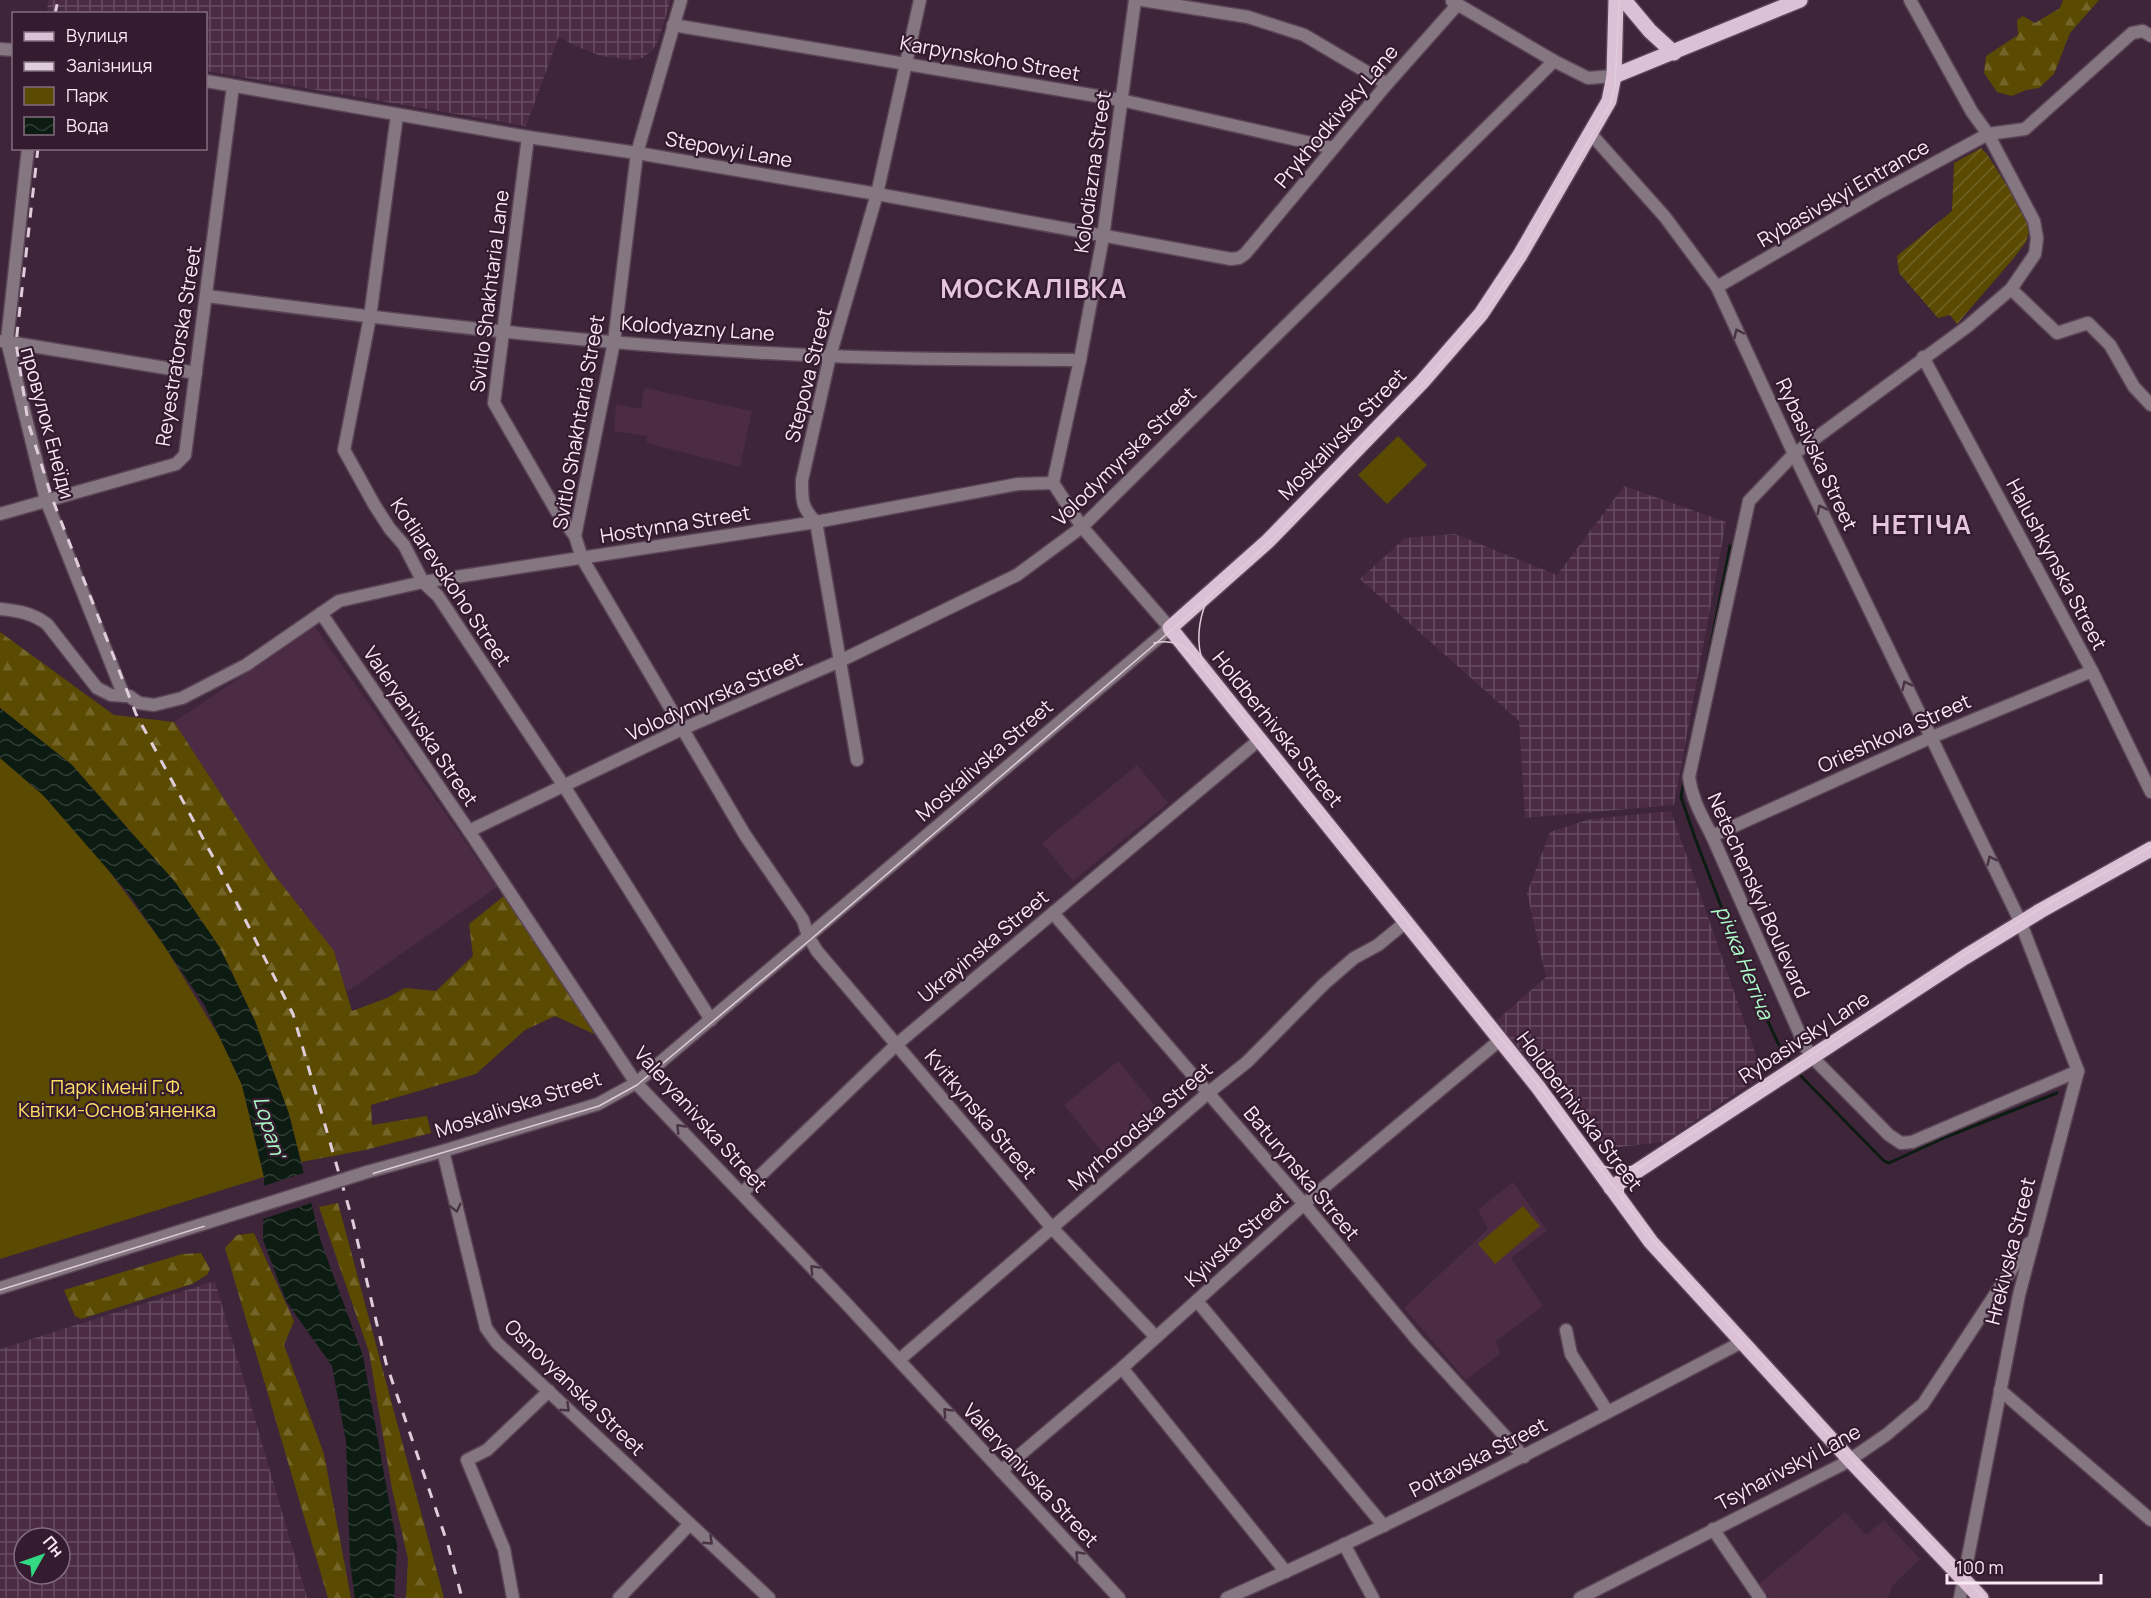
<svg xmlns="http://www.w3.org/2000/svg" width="2151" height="1598" font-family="Manrope,sans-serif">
<defs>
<pattern id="industrial-grid" width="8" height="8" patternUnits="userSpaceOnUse" patternTransform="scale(1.5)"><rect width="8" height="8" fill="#4c2c45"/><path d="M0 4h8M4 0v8" fill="none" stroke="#674b60"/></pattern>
<pattern id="forest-firs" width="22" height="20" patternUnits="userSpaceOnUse" patternTransform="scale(1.5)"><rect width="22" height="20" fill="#5a4a02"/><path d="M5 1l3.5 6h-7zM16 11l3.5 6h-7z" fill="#736428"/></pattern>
<pattern id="garden-furrows" width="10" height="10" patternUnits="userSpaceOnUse" patternTransform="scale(1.5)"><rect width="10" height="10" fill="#5a4a02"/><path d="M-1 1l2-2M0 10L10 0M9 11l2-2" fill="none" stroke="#736428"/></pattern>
<pattern id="water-waves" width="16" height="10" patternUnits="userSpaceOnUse" patternTransform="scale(1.5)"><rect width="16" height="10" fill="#0c1c12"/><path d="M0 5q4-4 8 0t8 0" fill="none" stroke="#303d35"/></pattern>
</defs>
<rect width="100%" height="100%" fill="#3e2539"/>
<g fill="#4c2c45">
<polygon points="644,388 752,411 740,467 647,443 647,436 614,431 616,404 641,409"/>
<polygon points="315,627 497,887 348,991 174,722"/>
<polygon points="1137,765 1168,803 1073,881 1042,843"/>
<polygon points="1118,1061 1163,1115 1109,1160 1064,1105"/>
<polygon points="1513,1182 1547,1230 1511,1258 1543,1306 1496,1341 1500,1354 1466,1380 1404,1308 1488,1229 1478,1210"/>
<polygon points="1845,1512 1866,1535 1884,1520 1920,1559 1892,1586 1888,1598 1770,1598 1758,1585"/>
</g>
<g fill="url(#industrial-grid)" fill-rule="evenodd">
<polygon points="48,0 671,0 658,41 652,51 642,58 632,60 601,56 573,45 559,36 526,126 206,71 206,14 47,13"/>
<polygon points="1624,486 1726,522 1674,805 1525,818 1519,721 1360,579 1405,538 1455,534 1557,575"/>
<polygon points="1671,811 1763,1075 1664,1142 1601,1149 1496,1021 1546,977 1527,893 1550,832 1590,819"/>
<path d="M215,1281l92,317h-307v-249zM24,1538h36v36h-36z"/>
</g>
<g fill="url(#forest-firs)">
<polygon points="2063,0 2099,0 2070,33 2054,74 2039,88 2026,90 2012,96 1997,92 1984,73 1986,56 2018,35 2017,20 2023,16 2035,23 2060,8"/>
<polygon points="0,632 114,715 174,722 269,868 334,951 352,1011 387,998 405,988 436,991 473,956 469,924 509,892 573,989 594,1034 555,1016 525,1030 476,1074 371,1105 372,1125 427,1116 431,1133 365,1150 301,1162 289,1114 255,1021 220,948 175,882 73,766 0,708"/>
<polygon points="338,1203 444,1598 406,1598 408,1559 392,1489 369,1352 319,1207"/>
<polygon points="254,1233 294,1321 284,1345 324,1454 351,1598 328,1598 225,1248 237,1235"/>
<polygon points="201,1253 210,1269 207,1275 192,1284 81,1319 75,1316 64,1290 182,1254"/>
</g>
<g fill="#5a4a02">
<polygon points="1398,436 1427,465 1387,504 1358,475"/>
<polygon points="0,758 43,795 104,864 164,945 220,1038 242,1085 264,1177 0,1259"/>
<polygon points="1523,1206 1540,1226 1495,1264 1478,1244"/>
</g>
<polygon fill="url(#garden-furrows)" points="1981,148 1987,154 2031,224 2026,242 2013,259 1957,324 1950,315 1938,318 1899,273 1897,256 1952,211 1954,163"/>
<polygon fill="url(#water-waves)" points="0,708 71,764 175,882 220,948 255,1021 289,1114 321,1242 363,1356 397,1546 394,1598 355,1598 350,1563 346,1441 332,1366 286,1301 263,1240 264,1177 242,1085 205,1006 129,894 43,795 0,758"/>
<polygon fill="#3e2539" points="307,1172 314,1202 260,1220 260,1187"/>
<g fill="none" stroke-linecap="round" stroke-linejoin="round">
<g stroke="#0c1c12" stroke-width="3">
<polyline points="1703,686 1730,546"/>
<polyline points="1684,781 1681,797 1695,838 1752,987 1778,1043 1791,1063"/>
<polyline points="1796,1071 1884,1161 1889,1163 1946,1137 2057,1093"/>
</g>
<defs>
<g id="minor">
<polyline points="681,0 637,153 614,342 575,536 582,558 745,835 803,920 808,936 817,951 1052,1228 1155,1336"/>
<polyline points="1142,0 1248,17 1304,35 1387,84"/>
<path d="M1910,0l62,112 16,22 46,87 3,17 -2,16 -24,35 -43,37 -174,128 -45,47 -60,276c3,23 13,39 23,59l94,212 12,15 71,72 12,8 11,-1 166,-71"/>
<polyline points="1452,1 1554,61 1588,78 1614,76"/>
<polyline points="673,25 1121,100 1333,148"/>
<polyline points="0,49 14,50"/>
<polyline points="206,81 528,137 637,153 877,194 1231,259 1239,258 1245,254 1387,84 1458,4"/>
<polyline points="397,115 370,317 344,450 375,506 390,529 404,545 423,582 438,596 564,786 711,1020"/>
<polyline points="1591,134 1665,217 1717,287 1794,454 2020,921 2078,1071 2019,1295 1960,1598"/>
<polyline points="528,137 494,403 557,512 575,536"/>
<polyline points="28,148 7,341 46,500 124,696"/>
<polyline points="1717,287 1877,194 1988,134 2025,129 2132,33 2143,31 2151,36"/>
<polyline points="2011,289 2057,333 2088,323 2110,345 2134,387 2151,405"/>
<path d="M207,296c207,27 415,52 623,60 83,4 167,3 250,4"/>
<polyline points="2,341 196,373"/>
<polyline points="1923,357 2092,671 2151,792"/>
<polyline points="0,514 176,464 185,455 233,86"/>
<path d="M0,609c19,2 32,4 47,15l50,64 14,7 18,1 10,7 15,2 28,-7 64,-33 93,-64 84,-19 393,-60 202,-38 35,-1"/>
<polyline points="321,613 469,831 636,1083 843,1300 1119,1598"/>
<path d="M857,760l-41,-238c-15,-15 -14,-22 -14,-42l28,-124 47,-162 43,-194"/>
<polyline points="469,831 682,729 840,661 1017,575 1082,527 1554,61"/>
<polyline points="1712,836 1932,737 2092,671"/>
<polyline points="1053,913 1304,1204 1417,1340 1524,1457"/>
<polyline points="443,1151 486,1328 497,1343 769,1598"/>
<polyline points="367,1172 443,1151 598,1104 636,1083 1170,628 1082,527 1053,483 1080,360 1103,237 1135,0"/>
<polyline points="742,1193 897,1044 1259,740"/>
<polyline points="0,1288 209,1222"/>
<polyline points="1197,1301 1384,1526"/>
<polyline points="1566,1330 1571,1354 1607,1411"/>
<polyline points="899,1360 1208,1093 1247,1062 1324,984 1354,958 1378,945 1406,922"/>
<polyline points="1122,1368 1286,1572"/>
<polyline points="2000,1390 2151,1520"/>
<polyline points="1001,1471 1122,1368 1304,1204 1500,1040"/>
<polyline points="1713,1529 1760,1598"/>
<polyline points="1344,1544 1373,1598"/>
<polyline points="513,1598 504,1549 467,1460 487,1450 549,1391"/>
<polyline points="619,1598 690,1524"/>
<path d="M1227,1598c176,-77 345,-167 515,-256"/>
<polyline points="1580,1598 1845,1463 1886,1435 1923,1404 2029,1243"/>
</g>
<g id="major">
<polyline points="1616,0 1614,76 1609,101 1520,255 1481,314 1422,382 1306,502 1268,541 1170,628 1538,1087 1651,1242 1850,1460 1981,1598"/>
<polyline points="1624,0 1650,31 1674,53"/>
<polyline points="1614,76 1800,0"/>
<polyline points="1611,1188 1965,957 2040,911 2151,849"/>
</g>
</defs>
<use href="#minor" stroke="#5c4457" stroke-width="15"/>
<use href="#major" stroke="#5c4457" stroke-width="18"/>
<use href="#minor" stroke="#857782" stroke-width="12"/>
<use href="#major" stroke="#dcc0d5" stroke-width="15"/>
<g stroke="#e0cddb" stroke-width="1.5">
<path d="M1154,643c16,-4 29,1 40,12l345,431 114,154 199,219 132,139"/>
<path d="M1203,664c-7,-22 -5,-43 4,-64"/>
<polyline points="1593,1164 1611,1168 1641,1166"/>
<polyline points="1622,1201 1624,1184 1634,1171 1964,955 2039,909 2151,847"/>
<polyline points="0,1290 368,1175 599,1106 637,1085 810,940 1189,615 1270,542 1308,504 1425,383 1483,315 1522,257 1611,102 1615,86 1619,0"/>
</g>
<g stroke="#e0cddb" stroke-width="3" stroke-dasharray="10 10" stroke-linecap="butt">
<polyline points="55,14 58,0"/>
<polyline points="38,148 16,343 28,422 52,498 136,714 220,870 293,1014 353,1222 386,1363 448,1545 462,1598"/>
</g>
<defs>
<polyline id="minor-bridge" points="209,1222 367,1172"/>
</defs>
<use href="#minor-bridge" stroke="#5c4457" stroke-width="15" stroke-linecap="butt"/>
<use href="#minor-bridge" stroke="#857782" stroke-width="12"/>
</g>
<defs><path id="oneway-chevron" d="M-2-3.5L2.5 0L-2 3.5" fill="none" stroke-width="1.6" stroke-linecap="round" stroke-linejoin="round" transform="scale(1.5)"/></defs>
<g stroke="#483244">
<use href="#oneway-chevron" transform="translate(1738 333) rotate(-115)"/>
<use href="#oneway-chevron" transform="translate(1821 509) rotate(-116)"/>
<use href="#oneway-chevron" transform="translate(1906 685) rotate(-116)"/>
<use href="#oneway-chevron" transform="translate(1991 860) rotate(-116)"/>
<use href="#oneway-chevron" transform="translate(680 1128) rotate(-134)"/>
<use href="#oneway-chevron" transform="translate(456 1208) rotate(76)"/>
<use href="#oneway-chevron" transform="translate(814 1269) rotate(-133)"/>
<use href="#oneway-chevron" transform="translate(566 1408) rotate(43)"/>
<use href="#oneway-chevron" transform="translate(947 1412) rotate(-133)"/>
<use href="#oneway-chevron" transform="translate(709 1541) rotate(43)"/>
<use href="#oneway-chevron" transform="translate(1079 1555) rotate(-133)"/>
</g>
<g text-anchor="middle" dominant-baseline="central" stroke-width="4.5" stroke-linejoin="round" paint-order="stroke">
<g font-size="20" fill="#fae8f5" stroke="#341b2f">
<text transform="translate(990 58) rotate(10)">Karpynskoho Street</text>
<text transform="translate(1336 116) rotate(-50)">Prykhodkivsky Lane</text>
<text transform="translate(729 149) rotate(10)">Stepovyi Lane</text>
<text transform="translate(1092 172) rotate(-82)">Kolodiazna Street</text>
<text transform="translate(1843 193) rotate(-30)">Rybasivskyi Entrance</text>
<text transform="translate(489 291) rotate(-83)">Svitlo Shakhtaria Lane</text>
<text transform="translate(698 328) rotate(4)">Kolodyazny Lane</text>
<text transform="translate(178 346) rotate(-81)">Reyestratorska Street</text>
<text transform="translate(808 375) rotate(-76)">Stepova Street</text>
<text transform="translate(578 422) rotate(-80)">Svitlo Shakhtaria Street</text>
<text transform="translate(48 423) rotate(75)">провулок Енеїди</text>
<text transform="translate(1342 434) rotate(-46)">Moskalivska Street</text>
<text transform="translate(1817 454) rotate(65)">Rybasivska Street</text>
<text transform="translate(1124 456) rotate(-44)">Volodymyrska Street</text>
<text transform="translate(675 524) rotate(-9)">Hostynna Street</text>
<text transform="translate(2057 564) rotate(62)">Halushkynska Street</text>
<text transform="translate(451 582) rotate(56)">Kotliarevskoho Street</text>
<text transform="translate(714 696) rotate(-24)">Volodymyrska Street</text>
<text transform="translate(421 726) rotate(56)">Valeryanivska Street</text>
<text transform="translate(1278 729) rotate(51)">Holdberhivska Street</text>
<text transform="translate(1894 733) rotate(-24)">Orieshkova Street</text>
<text transform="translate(984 760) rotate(-41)">Moskalivska Street</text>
<text transform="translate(1759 895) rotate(66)">Netechenskyi Boulevard</text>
<text transform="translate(983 946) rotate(-40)">Ukrayinska Street</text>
<text transform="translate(1804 1037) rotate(-33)">Rybasivsky Lane</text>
<text transform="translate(518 1104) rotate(-18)">Moskalivska Street</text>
<text transform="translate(1580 1111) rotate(53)">Holdberhivska Street</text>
<text transform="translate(981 1114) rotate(50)">Kvitkynska Street</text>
<text transform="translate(701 1119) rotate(48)">Valeryanivska Street</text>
<text transform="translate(1140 1126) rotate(-41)">Myrhorodska Street</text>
<text transform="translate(1302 1173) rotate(50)">Baturynska Street</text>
<text transform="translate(1236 1239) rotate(-42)">Kyivska Street</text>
<text transform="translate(2010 1251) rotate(-76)">Hrekivska Street</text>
<text transform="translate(575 1387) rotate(44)">Osnovyanska Street</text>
<text transform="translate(1478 1457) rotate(-27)">Poltavska Street</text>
<text transform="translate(1788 1467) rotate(-28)">Tsyharivskyi Lane</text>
<text transform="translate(1031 1475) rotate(47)">Valeryanivska Street</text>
</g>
<g font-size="20" fill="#fede65" stroke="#341b2f">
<text x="117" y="1086">Парк імені Г.Ф.<tspan x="117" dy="23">Квітки-Основ'яненка</tspan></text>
</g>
<g font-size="21" font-style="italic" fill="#aafac5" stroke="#341b2f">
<text transform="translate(1745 962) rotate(68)">річка Нетіча</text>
<text transform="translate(270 1127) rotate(73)">Lopan'</text>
</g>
<g font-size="26" font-weight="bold" letter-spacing="1.5" fill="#e5c4dd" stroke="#341b2f">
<text x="1034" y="288">МОСКАЛІВКА</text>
<text x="1922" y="524">НЕТІЧА</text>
</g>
</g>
<rect x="12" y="12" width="195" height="138" fill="#341b2f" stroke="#836d7e" stroke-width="1.5"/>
<rect x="24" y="32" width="30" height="9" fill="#dcc0d5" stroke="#836d7e" stroke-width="1.5"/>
<text x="66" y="42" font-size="18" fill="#fae8f5">Вулиця</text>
<rect x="24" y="62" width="30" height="9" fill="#e0cddb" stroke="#836d7e" stroke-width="1.5"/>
<text x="66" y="72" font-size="18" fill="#fae8f5">Залізниця</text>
<rect x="24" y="87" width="30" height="18" fill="#5a4a02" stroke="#836d7e" stroke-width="1.5"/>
<text x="66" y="102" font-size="18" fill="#fae8f5">Парк</text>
<rect x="24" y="117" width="30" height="18" fill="url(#water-waves)" stroke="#836d7e" stroke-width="1.5"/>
<text x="66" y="132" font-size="18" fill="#fae8f5">Вода</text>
<g transform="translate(42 1556) rotate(50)"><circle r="28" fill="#341b2f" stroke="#836d7e" stroke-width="1.5"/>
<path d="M0-4.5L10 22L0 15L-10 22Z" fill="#33d882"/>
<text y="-9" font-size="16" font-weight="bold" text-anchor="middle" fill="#fae8f5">Пн</text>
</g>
<path d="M1947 1574v9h154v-9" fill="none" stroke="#fae8f5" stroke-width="3"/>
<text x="1956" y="1574" font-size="18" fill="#fae8f5" stroke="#341b2f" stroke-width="4.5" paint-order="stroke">100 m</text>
</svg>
